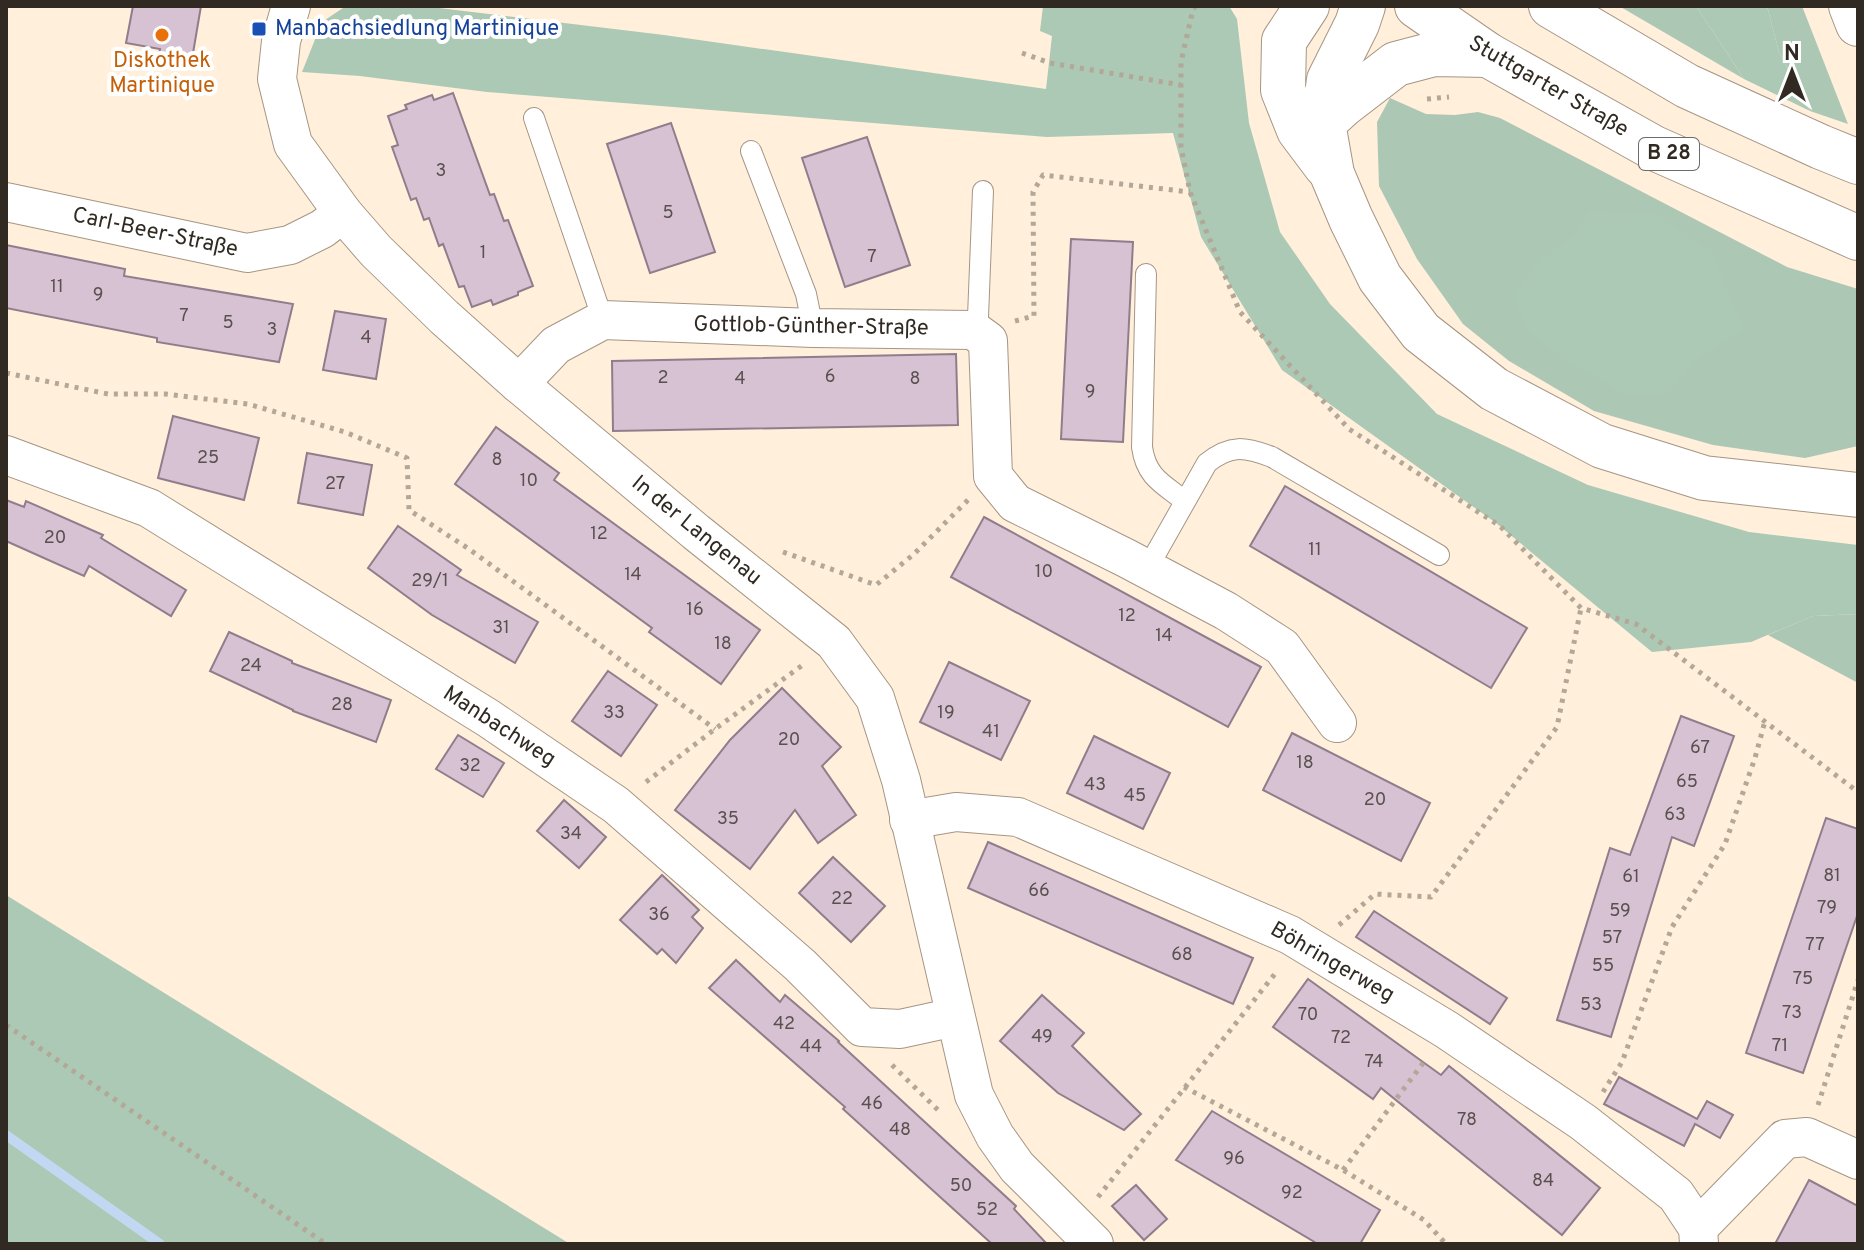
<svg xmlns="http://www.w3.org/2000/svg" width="1864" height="1250" font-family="Overpass,sans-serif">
<rect width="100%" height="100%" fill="#ffefdb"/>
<g fill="#adc7b5">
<polygon points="1619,6 1696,6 1744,79"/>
<polygon points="1767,6 1802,6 1848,124 1810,111 1779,52"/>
<polygon points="1390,98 1426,114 1455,115 1478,112 1500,118 1787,267 1858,289 1858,446 1805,458 1713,445 1594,411 1509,361 1463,324 1417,259 1379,186 1377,122"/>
<polygon points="1858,614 1858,683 1768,635 1813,616"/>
</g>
<g fill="#abc9b4">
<polygon points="346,6 422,6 664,35 1046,89 1052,36 1040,31 1043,6 1229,6 1237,19 1249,123 1280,232 1330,304 1437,414 1588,485 1749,532 1858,545 1858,614 1813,616 1751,642 1652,652 1496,523 1282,370 1201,237 1173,133 1047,137 487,92 360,76 302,72 322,22"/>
<polygon points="1696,6 1767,6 1779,52 1810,111 1744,79"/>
<polygon points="1589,210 1654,213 1714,253 1726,289 1745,329 1695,360 1669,394 1629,396 1560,357 1525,328 1513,294 1541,260 1576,233"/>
<polygon points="6,895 570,1244 6,1244"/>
</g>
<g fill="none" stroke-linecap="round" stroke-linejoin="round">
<polyline stroke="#c2d8f2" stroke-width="10" points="6,1135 160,1244"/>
</g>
<g fill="#d6c2d2" stroke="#8f7d8c" stroke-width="2">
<polygon points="133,6 201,6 191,65 158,59 160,49 126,43"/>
<polygon points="453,93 490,195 494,194 504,221 508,220 533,286 518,292 518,295 493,305 491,300 472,307 464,286 459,287 443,244 439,246 429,218 424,220 416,198 411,200 392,147 398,145 388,116 407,109 405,105 432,95 434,100"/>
<polygon points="671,123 715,252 650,273 607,144"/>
<polygon points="867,137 910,265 845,287 802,158"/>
<polygon points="1071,239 1133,242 1123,442 1061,439"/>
<polygon points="6,245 125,269 124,276 293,304 279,362 157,342 157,338 6,308"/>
<polygon points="335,311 386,319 376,379 323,370"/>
<polygon points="956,354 958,425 613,431 612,361"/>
<polygon points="173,416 259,438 244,500 158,478"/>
<polygon points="496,427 559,473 554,480 760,630 721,684 649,632 652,628 455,484"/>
<polygon points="307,453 372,465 363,515 298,503"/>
<polygon points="1285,486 1527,628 1491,688 1250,546"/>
<polygon points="6,500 24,507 26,501 103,535 101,538 186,590 171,616 89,566 84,576 6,541"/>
<polygon points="984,517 1261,667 1228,727 951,577"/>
<polygon points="398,526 461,570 457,575 538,622 515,663 432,615 368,568"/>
<polygon points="229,632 292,661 292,663 391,700 376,742 293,711 293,710 210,671"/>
<polygon points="949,662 1030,701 1001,760 920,722"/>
<polygon points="608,671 657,705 621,756 572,721"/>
<polygon points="782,688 841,747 822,766 856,815 818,843 795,810 750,869 675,810 730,740"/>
<polygon points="1681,716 1734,736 1694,846 1672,837 1611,1037 1557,1020 1610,848 1630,855"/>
<polygon points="1292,733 1430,803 1401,861 1263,790"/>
<polygon points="458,735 504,763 483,797 436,769"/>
<polygon points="1094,736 1170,773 1143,829 1067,793"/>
<polygon points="564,800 606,837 579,868 537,831"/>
<polygon points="1826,818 1858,829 1858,913 1803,1073 1746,1053"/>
<polygon points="988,842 1253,958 1233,1004 968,888"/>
<polygon points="833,857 885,906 851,942 799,893"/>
<polygon points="662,875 699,910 692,917 703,928 676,963 662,949 657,954 620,920"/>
<polygon points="1374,911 1507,998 1490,1024 1356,937"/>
<polygon points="736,960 780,1002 785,995 839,1041 838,1042 1016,1206 1014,1209 1047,1244 992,1244 843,1109 845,1107 709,988"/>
<polygon points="1308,979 1441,1075 1449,1066 1600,1188 1562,1235 1381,1088 1373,1099 1273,1027"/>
<polygon points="1042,995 1084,1033 1072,1046 1141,1114 1124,1130 1058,1093 1000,1041"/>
<polygon points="1619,1077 1697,1119 1707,1101 1733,1115 1720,1138 1695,1124 1684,1146 1604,1104"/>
<polygon points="1212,1111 1380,1210 1360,1244 1318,1244 1176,1160"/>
<polygon points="1809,1180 1858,1206 1858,1244 1775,1244"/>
<polygon points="1136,1185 1167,1219 1144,1240 1112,1206"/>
</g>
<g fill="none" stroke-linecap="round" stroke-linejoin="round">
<defs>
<g id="service">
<polyline points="534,118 603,320"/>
<polyline points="751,151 806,294 813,328"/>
<path d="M1146,274l-4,173c4,30 21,37 43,54"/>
<polyline points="973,330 978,317 983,191"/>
<path d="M1147,569l60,-106c24,-19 38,-16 65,-6l167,98"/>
</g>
<g id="minor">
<polyline points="291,6 281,41 277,79 293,144 343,213 376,251 444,317 519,384 696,532 834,642 875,698 901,780 974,1095 995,1136 1017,1167 1094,1244"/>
<polyline points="6,202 247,253 290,245 322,229 343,213"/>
<polyline points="519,384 556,345 603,320 813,328 973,330 988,341 993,476 1015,503 1126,558 1226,611 1282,647 1337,723"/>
<polyline points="6,455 149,508 488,718 616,805 800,965 862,1027 900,1029 955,1017"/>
<polyline points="909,820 956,812 1018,817 1290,935 1447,1030 1583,1122 1676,1195 1698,1228 1699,1244"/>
<polyline points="1698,1228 1785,1139 1807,1137 1858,1160"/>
</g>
<g id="primary">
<polyline points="1307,6 1284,41 1283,90 1299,130 1326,166"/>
<polyline points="1363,6 1357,24 1329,80 1323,123 1332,174 1351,219 1380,278 1421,332 1494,389 1602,446 1704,478 1858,495"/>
<polyline points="1417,6 1488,55 1654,148 1858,238"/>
<polyline points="1551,6 1687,86 1821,147 1858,162"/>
<polyline points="1851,6 1858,24"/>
<polyline points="1323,123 1344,104 1396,64 1434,54 1488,55"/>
</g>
</defs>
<use href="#service" stroke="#a59684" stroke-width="22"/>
<use href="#minor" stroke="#a59684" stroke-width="40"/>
<use href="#primary" stroke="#a59684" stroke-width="46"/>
<g stroke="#b3a797" stroke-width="5" stroke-dasharray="4 6" stroke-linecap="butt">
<polyline points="1196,6 1193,9 1181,62 1181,147 1190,192 1240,312 1349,429 1500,526 1581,608 1636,624 1858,792"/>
<polyline points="1022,53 1050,63 1181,85"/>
<polyline points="1427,99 1449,97"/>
<polyline points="1015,321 1034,316 1033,192 1043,175 1190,192"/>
<polyline points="6,373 108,394 165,394 248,404 345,432 407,458 409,510 469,549 715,729"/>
<polyline points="783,552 876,585 914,554 969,499"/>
<polyline points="646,782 715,729 804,664"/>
<polyline points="1339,925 1375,894 1431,897 1557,727 1581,608"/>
<polyline points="6,1025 326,1244"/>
<polyline points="892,1065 939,1111"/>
<polyline points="1184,1087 1343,1170 1424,1220 1446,1244"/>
<polyline points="1603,1092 1622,1062 1672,927 1725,844 1755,758 1765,721"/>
<polyline points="1818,1105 1858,980"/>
<polyline points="1343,1170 1426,1059"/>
<polyline points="1098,1197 1278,970"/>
</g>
<use href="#service" stroke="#fff" stroke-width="20"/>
<use href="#minor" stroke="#fff" stroke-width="38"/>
<use href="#primary" stroke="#fff" stroke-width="44"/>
</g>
<rect fill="#1a4fb4" stroke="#fff" stroke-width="3" x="251" y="21" width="16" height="16" rx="4"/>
<circle fill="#e8710a" stroke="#fff" stroke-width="3" cx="162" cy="35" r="8"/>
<g text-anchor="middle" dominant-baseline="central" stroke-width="8" stroke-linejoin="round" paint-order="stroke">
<g font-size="18" fill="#5a504f">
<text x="441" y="171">3</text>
<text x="668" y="213">5</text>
<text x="483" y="253">1</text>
<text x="872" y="257">7</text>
<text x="57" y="287">11</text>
<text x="98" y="295">9</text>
<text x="184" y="316">7</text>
<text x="228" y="323">5</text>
<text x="272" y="330">3</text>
<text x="366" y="338">4</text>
<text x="830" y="377">6</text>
<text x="663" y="378">2</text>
<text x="740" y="379">4</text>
<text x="915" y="379">8</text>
<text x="1090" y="392">9</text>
<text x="208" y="458">25</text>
<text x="497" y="460">8</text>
<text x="529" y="481">10</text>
<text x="335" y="484">27</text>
<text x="599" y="534">12</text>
<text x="55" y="538">20</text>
<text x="1315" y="550">11</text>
<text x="1044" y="572">10</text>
<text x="633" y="575">14</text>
<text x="430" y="581">29/1</text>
<text x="695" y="610">16</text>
<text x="1127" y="616">12</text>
<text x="501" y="628">31</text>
<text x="1164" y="636">14</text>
<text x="723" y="644">18</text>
<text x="251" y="666">24</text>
<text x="342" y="705">28</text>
<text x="614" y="713">33</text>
<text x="946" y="713">19</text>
<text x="991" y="732">41</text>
<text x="789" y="740">20</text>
<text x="1700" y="748">67</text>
<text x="1305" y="763">18</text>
<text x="470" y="766">32</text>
<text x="1687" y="782">65</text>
<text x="1095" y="785">43</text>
<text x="1135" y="796">45</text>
<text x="1375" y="800">20</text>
<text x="1675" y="815">63</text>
<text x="728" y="819">35</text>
<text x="571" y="834">34</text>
<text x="1832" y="876">81</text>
<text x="1631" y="877">61</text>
<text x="1039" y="891">66</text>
<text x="842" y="899">22</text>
<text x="1827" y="908">79</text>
<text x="1620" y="911">59</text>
<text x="659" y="915">36</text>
<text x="1612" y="938">57</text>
<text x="1815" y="945">77</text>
<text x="1182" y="955">68</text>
<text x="1603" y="966">55</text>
<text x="1803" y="979">75</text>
<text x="1591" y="1005">53</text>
<text x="1792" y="1013">73</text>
<text x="1308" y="1015">70</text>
<text x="784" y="1024">42</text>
<text x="1042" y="1037">49</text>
<text x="1341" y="1038">72</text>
<text x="1780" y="1046">71</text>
<text x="811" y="1047">44</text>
<text x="1374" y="1062">74</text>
<text x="872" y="1104">46</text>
<text x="1467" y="1120">78</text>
<text x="900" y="1130">48</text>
<text x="1234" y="1159">96</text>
<text x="1543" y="1181">84</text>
<text x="961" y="1186">50</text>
<text x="1292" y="1193">92</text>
<text x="987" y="1210">52</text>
</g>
<rect fill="#fff" stroke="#6e6a65" stroke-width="2" x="1639" y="138" width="60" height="32" rx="6"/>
<g font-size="20" font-weight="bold" fill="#302a23">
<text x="1669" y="154">B 28</text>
</g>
<g font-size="22" fill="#164399" stroke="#fff" text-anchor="start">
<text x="275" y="29">Manbachsiedlung Martinique</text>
</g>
<g font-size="22" fill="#c56008" stroke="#fff">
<text x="162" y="61">Diskothek<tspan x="162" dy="25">Martinique</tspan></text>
</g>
<g font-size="22" fill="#302a23" stroke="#fff">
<text transform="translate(1548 87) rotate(30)">Stuttgarter Straße</text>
<text transform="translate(155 233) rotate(12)">Carl-Beer-Straße</text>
<text transform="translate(811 327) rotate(1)">Gottlob-Günther-Straße</text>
<text transform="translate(696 531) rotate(39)">In der Langenau</text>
<text transform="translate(499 727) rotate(33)">Manbachweg</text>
<text transform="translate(1332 963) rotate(30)">Böhringerweg</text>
</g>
</g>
<rect width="1864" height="1250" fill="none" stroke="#302a23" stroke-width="16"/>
<g transform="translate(1792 72)" stroke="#ffffff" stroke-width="6" paint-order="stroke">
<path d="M0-6L14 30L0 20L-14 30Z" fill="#302a23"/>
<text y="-12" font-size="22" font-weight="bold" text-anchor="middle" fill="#302a23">N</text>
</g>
</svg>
